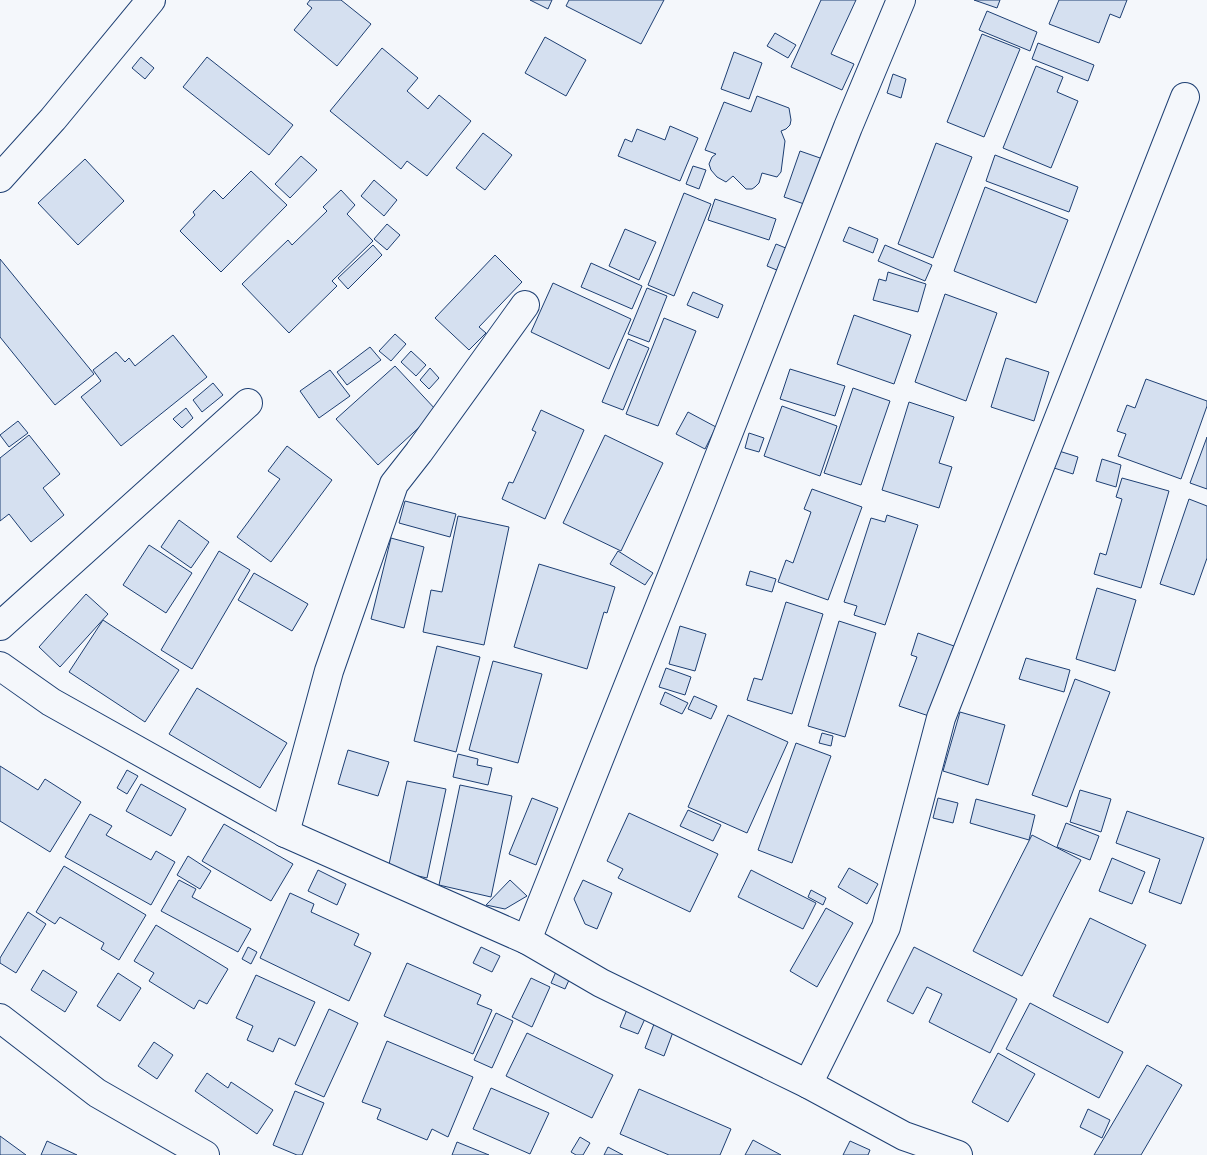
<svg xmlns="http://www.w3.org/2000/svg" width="1207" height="1155" font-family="'Work Sans',sans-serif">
<rect width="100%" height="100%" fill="#f4f7fb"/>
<g fill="#d5e0f0" stroke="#1d3f73">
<polygon points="310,0 341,0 371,24 337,66 294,30 312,8 307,4"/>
<polygon points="530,0 552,0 548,9"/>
<polygon points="569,0 664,0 641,44 566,6"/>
<polygon points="821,0 856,0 831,54 854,64 842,90 791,67"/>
<polygon points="974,0 1000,0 997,8"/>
<polygon points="1059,0 1127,0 1120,18 1110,14 1099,43 1049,24"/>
<polygon points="987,11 1037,32 1030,51 979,30"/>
<polygon points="775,33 796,45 788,58 767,46"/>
<polygon points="982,34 1020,49 984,137 947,122"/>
<polygon points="545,37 586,60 566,96 525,73"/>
<polygon points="1038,43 1094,65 1088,81 1032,59"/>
<polygon points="382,48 418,78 407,91 428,109 439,95 471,121 427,176 407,161 401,169 330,111"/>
<polygon points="734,52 762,63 749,99 721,89"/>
<polygon points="141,57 154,68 145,79 132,68"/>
<polygon points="207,57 293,125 269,155 183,87"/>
<polygon points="1036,66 1063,77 1057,92 1078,101 1051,168 1003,148"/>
<polygon points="893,74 906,79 901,98 887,93"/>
<polygon points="757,96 789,108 791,120 790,125 786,129 781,131 785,141 781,172 777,177 762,173 759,183 755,187 752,189 746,189 733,176 726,182 717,177 711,170 709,164 712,157 716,154 705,150 724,102 751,112"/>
<polygon points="670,126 698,138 680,181 618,156 625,139 632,142 637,129 665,140"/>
<polygon points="483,133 512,155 485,190 456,168"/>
<polygon points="936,143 972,157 933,258 898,244"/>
<polygon points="800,151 823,159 807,205 784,197"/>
<polygon points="995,155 1078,187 1069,212 986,181"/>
<polygon points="301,156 317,170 290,198 275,184"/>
<polygon points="85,159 124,201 78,245 38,203"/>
<polygon points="693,166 706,170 699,189 686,184"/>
<polygon points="251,171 287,205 221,272 180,231 195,215 193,212 214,190 223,199"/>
<polygon points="374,180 397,200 384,216 361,196"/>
<polygon points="985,187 1068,220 1036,303 954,271"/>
<polygon points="341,190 355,205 347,214 373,241 332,281 337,286 289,333 242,284 288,240 292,245 327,211 323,207"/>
<polygon points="684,193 711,204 674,296 648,285"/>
<polygon points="715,199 776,219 769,240 708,220"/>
<polygon points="387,224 400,235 387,250 374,239"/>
<polygon points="849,227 878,239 873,253 843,241"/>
<polygon points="625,229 656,242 639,280 609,266"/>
<polygon points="776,244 793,251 784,273 767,266"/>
<polygon points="373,245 382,255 348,289 338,278"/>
<polygon points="885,245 932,265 925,281 878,261"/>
<polygon points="495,255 522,282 479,327 486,333 469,350 435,318"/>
<polygon points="0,259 94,374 55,405 0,337"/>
<polygon points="591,263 642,286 632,309 581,287"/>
<polygon points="888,272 926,284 918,312 873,300 879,279 886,281"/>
<polygon points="553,283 631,319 609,369 531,332"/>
<polygon points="647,288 667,296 649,342 628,334"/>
<polygon points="693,292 723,305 718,318 687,305"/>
<polygon points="945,294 997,313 966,401 915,382"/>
<polygon points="854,315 911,335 894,384 837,364"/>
<polygon points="664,318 696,331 658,426 626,414"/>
<polygon points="395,334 406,344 391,361 379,351"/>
<polygon points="173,335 207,377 121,446 81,397 101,381 93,370 116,352 125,362 129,358 135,366"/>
<polygon points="628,339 649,348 623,410 602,402"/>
<polygon points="370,347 381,360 347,385 337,372"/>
<polygon points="411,351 426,365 416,376 401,362"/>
<polygon points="1006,358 1049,372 1034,421 991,407"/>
<polygon points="395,366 437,411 378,465 336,419"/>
<polygon points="430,368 439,378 429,389 420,380"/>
<polygon points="790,369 845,386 835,416 780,399"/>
<polygon points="330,370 350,396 319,418 300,391"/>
<polygon points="1146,379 1207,401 1207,406 1181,479 1118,456 1126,434 1117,431 1127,405 1135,408"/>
<polygon points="213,383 223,395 202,412 193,400"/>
<polygon points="853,388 890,401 861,485 824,473"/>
<polygon points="909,402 954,417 939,463 952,467 939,508 882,490"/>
<polygon points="782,406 837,426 820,476 764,456"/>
<polygon points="186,408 193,418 182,428 173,419"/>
<polygon points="541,410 584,430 545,519 502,499 509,482 513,483 536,432 532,430"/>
<polygon points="688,412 716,427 705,449 676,434"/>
<polygon points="18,421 28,433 9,447 0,435"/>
<polygon points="749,433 764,438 759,452 745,448"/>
<polygon points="29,435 60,474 43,488 64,515 31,542 9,514 0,521 0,458"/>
<polygon points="605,435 663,463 621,551 563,523"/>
<polygon points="1207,437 1207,489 1190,483"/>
<polygon points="287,446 332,480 271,562 237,537 280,479 268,471"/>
<polygon points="1059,451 1078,457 1073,474 1054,468"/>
<polygon points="1102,459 1121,465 1116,487 1096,481"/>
<polygon points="1122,478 1169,491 1141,588 1094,574 1100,553 1106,555 1122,499 1116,497"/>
<polygon points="812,489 862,507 828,600 778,582 786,560 793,563 811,512 804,509"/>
<polygon points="1189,499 1207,506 1207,558 1194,595 1160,584"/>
<polygon points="405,501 456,514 450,537 399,523"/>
<polygon points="887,515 918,525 885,625 854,615 857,606 844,602 871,518 885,522"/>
<polygon points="458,516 509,527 484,645 423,632 431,590 442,592"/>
<polygon points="179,520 209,542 191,568 161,547"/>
<polygon points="391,538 424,547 404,628 371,619"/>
<polygon points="149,545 192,573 166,613 123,585"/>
<polygon points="219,551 250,570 192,669 161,650"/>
<polygon points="618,551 653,573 645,585 610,564"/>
<polygon points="539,564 615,587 607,613 604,612 587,669 514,647"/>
<polygon points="750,571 776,579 772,592 746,585"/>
<polygon points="254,573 308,604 292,631 238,600"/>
<polygon points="1097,588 1136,600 1115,671 1076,659"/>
<polygon points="86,594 108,614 60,667 39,647"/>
<polygon points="786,602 823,614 792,714 747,700 754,678 762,680"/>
<polygon points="103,620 179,670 145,722 69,672"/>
<polygon points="839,621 876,633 845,737 808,726"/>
<polygon points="680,626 706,634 695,671 669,664"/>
<polygon points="918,633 954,646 929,716 899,706 917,657 911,655"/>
<polygon points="437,646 480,657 456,752 414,741"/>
<polygon points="1026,658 1070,670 1064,692 1019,679"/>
<polygon points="493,661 542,674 518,763 469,750"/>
<polygon points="666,668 691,677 685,695 659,687"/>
<polygon points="1075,679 1110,692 1067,807 1032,795"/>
<polygon points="197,688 287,743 260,788 169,734"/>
<polygon points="665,692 688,703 682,714 660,704"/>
<polygon points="694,696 717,706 711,719 688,709"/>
<polygon points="960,712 1005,725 988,785 943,771"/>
<polygon points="728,715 788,742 747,833 688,807"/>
<polygon points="822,733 833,736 831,746 819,743"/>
<polygon points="796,743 831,756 792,863 758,850"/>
<polygon points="348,750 389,762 378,796 338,784"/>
<polygon points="458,754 478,759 477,765 492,768 488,785 453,777"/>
<polygon points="0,766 38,790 45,779 81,802 50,852 0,821"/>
<polygon points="127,770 138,776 127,794 117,788"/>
<polygon points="407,781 446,789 427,878 388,869"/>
<polygon points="141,784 186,809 171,836 126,811"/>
<polygon points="460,785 512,796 491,897 439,885"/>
<polygon points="1080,790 1111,799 1101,832 1070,822"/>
<polygon points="532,798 558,808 536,865 509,854"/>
<polygon points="938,798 958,803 953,823 933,818"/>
<polygon points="976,799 1035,815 1029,840 970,823"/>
<polygon points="688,810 721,825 713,841 680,826"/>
<polygon points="1127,811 1204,838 1181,904 1149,892 1160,859 1116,843"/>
<polygon points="629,813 718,854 690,912 618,878 623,869 607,861"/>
<polygon points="90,814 112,826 106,835 151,860 156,851 175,862 151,905 65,857"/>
<polygon points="1066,823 1099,836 1090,860 1057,847"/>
<polygon points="224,824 293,864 271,901 202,861"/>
<polygon points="1032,835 1081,860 1022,976 973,951"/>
<polygon points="188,856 211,871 200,889 177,875"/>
<polygon points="1112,858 1145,872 1132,904 1099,891"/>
<polygon points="64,866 146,915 119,960 101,949 104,943 60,917 55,924 36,912"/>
<polygon points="849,868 878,884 867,904 838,887"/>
<polygon points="318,870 346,884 337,905 308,891"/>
<polygon points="751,870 816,903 803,929 738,897"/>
<polygon points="179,880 196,889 192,897 251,929 238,952 161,911"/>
<polygon points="510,880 527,896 505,909 486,905"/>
<polygon points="583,880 612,893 597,929 585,924 574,899"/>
<polygon points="811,890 826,898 823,905 808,897"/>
<polygon points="290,893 314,904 311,912 359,934 354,945 371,953 349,1001 260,958"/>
<polygon points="826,908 853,923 817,987 790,971"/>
<polygon points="28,912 46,924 16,973 0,963 0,958"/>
<polygon points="1090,918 1146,945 1108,1023 1053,996"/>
<polygon points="156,925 228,969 207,1004 199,1000 194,1009 149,981 154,973 134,961"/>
<polygon points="248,947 257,952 251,964 242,959"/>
<polygon points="481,947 500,956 492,972 473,963"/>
<polygon points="914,947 1017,999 990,1053 929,1022 942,994 927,987 913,1014 887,1001"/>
<polygon points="407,963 481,995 477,1004 492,1010 473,1054 384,1016"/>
<polygon points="559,965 573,971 565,989 551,983"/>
<polygon points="43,970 77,992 65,1012 31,990"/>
<polygon points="118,973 141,988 120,1021 97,1006"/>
<polygon points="256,975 315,1002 295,1046 279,1038 273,1052 247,1040 253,1026 236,1018"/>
<polygon points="531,978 550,987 532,1027 512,1017"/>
<polygon points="630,1002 649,1010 638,1034 620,1027"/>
<polygon points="1030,1003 1123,1052 1099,1098 1006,1049"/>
<polygon points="329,1009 358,1023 324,1097 295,1084"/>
<polygon points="496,1013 513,1021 492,1068 474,1060"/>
<polygon points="654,1024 673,1032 664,1056 645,1048"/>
<polygon points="527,1033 613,1075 592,1118 506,1076"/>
<polygon points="387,1041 473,1077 448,1137 432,1129 427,1140 377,1119 381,1109 362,1102"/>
<polygon points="154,1042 173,1055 157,1079 138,1066"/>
<polygon points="998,1053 1035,1074 1008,1122 972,1102"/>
<polygon points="1147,1065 1182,1085 1141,1155 1094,1155"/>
<polygon points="207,1073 228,1088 231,1082 273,1110 257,1134 195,1091"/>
<polygon points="491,1088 549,1113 530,1154 473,1129"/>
<polygon points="639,1089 731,1129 720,1155 669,1155 620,1134"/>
<polygon points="295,1091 324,1103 302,1155 297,1155 273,1145"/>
<polygon points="1088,1109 1110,1120 1102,1138 1080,1127"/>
<polygon points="0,1136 26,1155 0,1155"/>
<polygon points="580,1137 590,1143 583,1155 576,1155 571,1152"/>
<polygon points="753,1140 781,1155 745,1155"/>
<polygon points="47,1141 77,1155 41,1155"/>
<polygon points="850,1141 870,1150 868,1155 843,1155"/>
<polygon points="457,1142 489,1155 452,1155"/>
<polygon points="608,1147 623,1155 604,1155"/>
</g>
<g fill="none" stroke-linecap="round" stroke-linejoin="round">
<defs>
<g id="minor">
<polyline points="0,178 53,119 151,0"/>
<polyline points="0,626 248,403"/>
<polyline points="0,666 51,702 285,833 527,940 601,983 808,1084 904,1136 958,1155"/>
<polyline points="285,833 329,671 394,484 419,452 525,305"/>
<polyline points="527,940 701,503 848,127 901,0"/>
<polyline points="0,1018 97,1093 205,1155"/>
<polyline points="808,1084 886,927 941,718 1185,97"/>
</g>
</defs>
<use href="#minor" stroke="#1d3f73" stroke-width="30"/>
<use href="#minor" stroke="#f4f7fb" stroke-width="28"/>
</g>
</svg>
